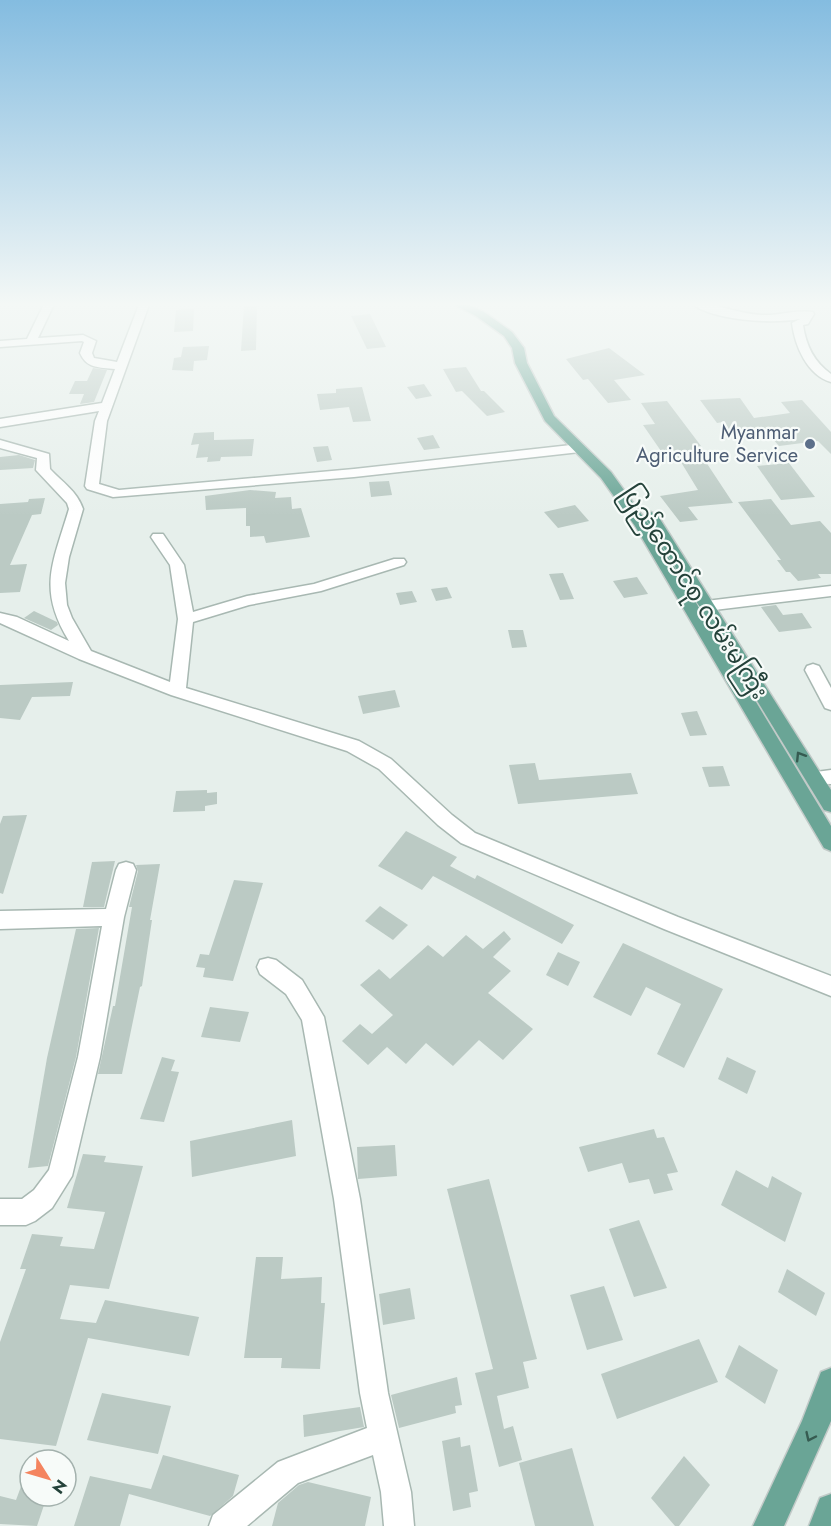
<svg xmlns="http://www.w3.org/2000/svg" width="831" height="1526" font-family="Jost,'Noto Sans Myanmar',sans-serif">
<rect width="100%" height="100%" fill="#e6efeb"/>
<g fill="#bbcac4">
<polygon points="257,304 256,350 241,351 244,305"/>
<polygon points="194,309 193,331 174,332 176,310"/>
<polygon points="370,314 386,347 367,349 351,316"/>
<polygon points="209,346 207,360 194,361 193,371 172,370 174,358 181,357 183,347"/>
<polygon points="609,348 645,375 614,380 631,400 608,403 588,379 583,380 566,359"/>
<polygon points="466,367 481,391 484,391 505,412 487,416 462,391 456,392 443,369"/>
<polygon points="93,368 107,370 94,402 80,404 84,394 69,394 75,381 87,381"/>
<polygon points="424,384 432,396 416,399 407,387"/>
<polygon points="362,387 371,421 353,422 349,407 320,410 317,394 336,393 336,389"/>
<polygon points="740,398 754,418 790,413 781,402 802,400 831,432 831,454 818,441 779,446 764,429 730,433 723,422 717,423 700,400"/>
<polygon points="667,401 701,446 696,447 733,503 688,507 698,520 680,522 660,496 698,490 673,449 661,451 643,425 655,424 641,403"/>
<polygon points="214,432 214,440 254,439 252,456 221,457 220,461 207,462 208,457 196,458 199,444 191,445 194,433"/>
<polygon points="433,435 440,448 424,450 417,438"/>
<polygon points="328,446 332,460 317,462 313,447"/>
<polygon points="19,455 35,460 33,468 0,470 0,457"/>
<polygon points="789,463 815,497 781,500 757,466"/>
<polygon points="389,481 392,495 371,497 369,482"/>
<polygon points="250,490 276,492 275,498 291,497 292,509 301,508 310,537 266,543 264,536 250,537 250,526 246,526 246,508 206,510 205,496"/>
<polygon points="45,498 41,514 32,515 10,565 27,564 20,592 0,593 0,504 28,502 29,499"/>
<polygon points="771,499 791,525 820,521 831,533 831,574 818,574 821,578 798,581 790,572 786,572 777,560 781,560 738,502"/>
<polygon points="575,505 589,521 558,528 544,512"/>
<polygon points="563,573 574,599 560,600 549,574"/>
<polygon points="637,577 648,594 624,598 613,581"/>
<polygon points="447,587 452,598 436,601 431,589"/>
<polygon points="412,591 417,602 400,605 396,593"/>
<polygon points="776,605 783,615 802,613 812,628 779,632 761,607"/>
<polygon points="34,611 57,622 58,625 51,630 24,618"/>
<polygon points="508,630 523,630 527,647 512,648"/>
<polygon points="73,682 70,696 32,697 20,720 0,718 0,685"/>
<polygon points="395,690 400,707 363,714 358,696"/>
<polygon points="697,711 707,735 690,736 681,713"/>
<polygon points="535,763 539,780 631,773 638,794 518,804 509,765"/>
<polygon points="723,766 730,786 709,787 702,767"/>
<polygon points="207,790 207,793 217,792 217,804 205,806 205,811 173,812 176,791"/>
<polygon points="27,815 3,894 0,893 0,824 3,816"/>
<polygon points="406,831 457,857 450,866 475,879 477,875 574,925 562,944 433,876 422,890 378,866"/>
<polygon points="115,861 104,907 83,907 92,862"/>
<polygon points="160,864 150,920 152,920 142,986 140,987 122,1074 98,1074 113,1006 115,1006 132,907 129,907 138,871 136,865"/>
<polygon points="234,880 263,883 233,981 203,977 205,968 196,967 200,954 209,955"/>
<polygon points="380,906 408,925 393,940 365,921"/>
<polygon points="99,928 76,1057 48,1166 28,1168 47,1058 76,929"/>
<polygon points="504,931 511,939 493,957 511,971 488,993 533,1029 503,1060 479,1040 453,1066 426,1043 406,1064 387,1047 368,1065 342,1041 360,1024 372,1034 393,1015 360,985 379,969 390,979 428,945 443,957 466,935 483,949"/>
<polygon points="623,943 723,989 684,1068 657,1054 681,1004 646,987 631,1016 593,997"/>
<polygon points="558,952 580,962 568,986 546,975"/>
<polygon points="210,1007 249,1012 240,1042 201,1037"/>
<polygon points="162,1057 175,1060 171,1071 179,1072 164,1122 140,1119"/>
<polygon points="727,1057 756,1071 747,1094 718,1079"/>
<polygon points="292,1120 296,1156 192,1177 190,1141"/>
<polygon points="654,1129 657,1138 664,1137 678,1172 667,1174 673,1190 654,1194 649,1179 629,1183 622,1163 588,1172 579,1147"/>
<polygon points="395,1145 397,1176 358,1179 357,1147"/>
<polygon points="83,1154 106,1156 104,1162 143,1166 109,1289 70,1285 60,1319 96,1323 105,1300 199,1317 189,1356 88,1338 56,1446 0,1439 0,1342 26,1269 20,1269 32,1234 63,1237 60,1246 94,1249 105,1212 67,1208"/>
<polygon points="736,1170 768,1188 772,1176 802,1193 785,1242 721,1205"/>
<polygon points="489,1179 537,1359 523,1362 529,1388 497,1396 504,1429 513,1426 522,1460 499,1467 475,1373 493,1369 447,1189"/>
<polygon points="639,1220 667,1288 634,1297 609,1229"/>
<polygon points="256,1257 283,1257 281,1279 322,1277 321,1303 325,1303 320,1369 281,1368 282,1358 244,1358"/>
<polygon points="787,1269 825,1293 816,1316 778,1292"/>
<polygon points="604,1286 623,1340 587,1350 570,1295"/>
<polygon points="410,1288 415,1319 383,1325 379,1294"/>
<polygon points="699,1339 718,1382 617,1419 601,1374"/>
<polygon points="739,1345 778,1370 765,1404 725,1377"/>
<polygon points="457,1377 462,1405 455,1406 456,1413 399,1428 391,1395"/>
<polygon points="102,1393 171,1406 158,1454 87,1440"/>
<polygon points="360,1407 364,1427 304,1437 303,1415"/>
<polygon points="460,1437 461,1447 470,1445 478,1491 469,1493 471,1507 453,1511 442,1441"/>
<polygon points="572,1448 594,1526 535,1526 519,1463"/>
<polygon points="163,1455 239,1475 233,1496 210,1516 129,1494 120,1526 74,1526 90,1476 151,1489"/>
<polygon points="684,1456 710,1485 679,1526 675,1526 651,1498"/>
<polygon points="29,1465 30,1496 47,1496 37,1526 0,1524 0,1496 16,1500"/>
<polygon points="308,1482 371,1497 365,1526 272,1526 278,1503 299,1485"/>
</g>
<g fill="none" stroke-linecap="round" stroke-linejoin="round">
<defs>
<g id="minor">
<path d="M45,302h10l-17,36 45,-3 13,6 -4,12 2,5 23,4 23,-60h10l-43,119 -8,63 20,6 235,-21 226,-25 6,4 -6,4 -226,25 -241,20 -26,-8 -2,-3 10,-65 4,-10 -99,16v-8l102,-16 13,-34c-16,-2 -28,0 -35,-16l4,-11 -2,-1 -82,6v-6l27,-2z"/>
<path d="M689,302c25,0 48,12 73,13 16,1 35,-6 51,-3l1,2 -6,10 -5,1c3,21 11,37 28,49v8c-24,-7 -36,-36 -39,-59l8,-4c-29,5 -87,2 -111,-17z"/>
<path d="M0,440l49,14 1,15c12,13 27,22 33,40l-14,48 -4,26 2,22 5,13 19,33 79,31 8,-63 -8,-54 -19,-28 2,-3h10l21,31 9,47 54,-16 67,-12 80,-25h10l2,3 -2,3 -83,26 -72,14 -56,17 -7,66 173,53 32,18 61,56 23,18 203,84 153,59v20l-167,-67 -203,-86 -23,-18 -59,-56 -32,-18 -176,-56 -92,-36 -79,-36v-10l17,4 52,24c-32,-52 -16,-78 0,-132l-2,-6 -31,-33 1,-12 -37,-10z"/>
<polygon points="831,586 831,596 706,611 698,606 706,601"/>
<polygon points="813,664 819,666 831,688 831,710 825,708 805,670 807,666"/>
<polygon points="831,770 831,784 808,783 805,778 808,773"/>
<polygon points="126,862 133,864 136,870 124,917 100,1057 72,1176 52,1208 35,1221 26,1225 0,1225 0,1199 22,1199 34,1190 49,1170 78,1057 102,926 0,929 0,911 106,909 116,870 119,864"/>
<polygon points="268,958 276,960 302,980 324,1017 360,1199 388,1393 411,1492 414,1526 384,1526 381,1492 373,1455 298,1483 247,1526 209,1526 213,1515 278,1462 367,1428 360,1393 334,1199 302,1020 286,994 260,974 257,967 260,960"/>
</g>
<g id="major">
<polygon points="449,302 463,302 484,312 512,332 524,348 527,363 554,416 611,472 649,525 831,826 831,851 824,848 635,526 601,478 545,421 515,363 512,348 504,336 476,316"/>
<polygon points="651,512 658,516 831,790 831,812 824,810 644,516"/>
<polygon points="831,1368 831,1421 784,1526 753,1526 802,1421 821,1372"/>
<polygon points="831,1494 831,1526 809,1526 820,1498"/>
</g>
</defs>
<use href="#minor" stroke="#a8b8b2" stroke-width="3"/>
<use href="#major" stroke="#c2cac8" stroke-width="3"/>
<use href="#minor" fill="#fff" fill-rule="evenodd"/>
<use href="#major" fill="#6aa596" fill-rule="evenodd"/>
</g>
<defs><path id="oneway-chevron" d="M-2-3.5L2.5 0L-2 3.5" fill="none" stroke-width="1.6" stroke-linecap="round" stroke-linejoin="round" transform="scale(1.5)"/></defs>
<g stroke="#365b51">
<use href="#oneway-chevron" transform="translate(800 756) rotate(-122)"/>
<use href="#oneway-chevron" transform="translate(810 1437) rotate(115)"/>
</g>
<linearGradient id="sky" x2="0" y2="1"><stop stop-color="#84bce0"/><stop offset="0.59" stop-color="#f4f8f6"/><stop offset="1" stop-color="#f4f8f6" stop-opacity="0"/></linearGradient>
<rect width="831" height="516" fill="url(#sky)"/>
<circle fill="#5c6f8a" stroke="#f7fbf9" stroke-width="2" cx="810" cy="444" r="6"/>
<g text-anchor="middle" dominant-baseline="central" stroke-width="4.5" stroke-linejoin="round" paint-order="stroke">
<g font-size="20" fill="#4e5e75" stroke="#f7fbf9" text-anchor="end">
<text x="798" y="432">Myanmar<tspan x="798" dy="23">Agriculture Service</tspan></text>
</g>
<g font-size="24" fill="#24423a" stroke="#f7fbf9">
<text transform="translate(695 592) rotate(57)">ပြည်ထောင်စု လမ်းမကြီး</text>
</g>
</g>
<g transform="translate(48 1478) rotate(127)"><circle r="28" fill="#f7fbf9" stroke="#a3b1ad" stroke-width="1.5"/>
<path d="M0-4.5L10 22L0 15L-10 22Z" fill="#f4845f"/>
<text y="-9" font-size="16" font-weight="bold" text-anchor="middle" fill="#24423a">N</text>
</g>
</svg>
